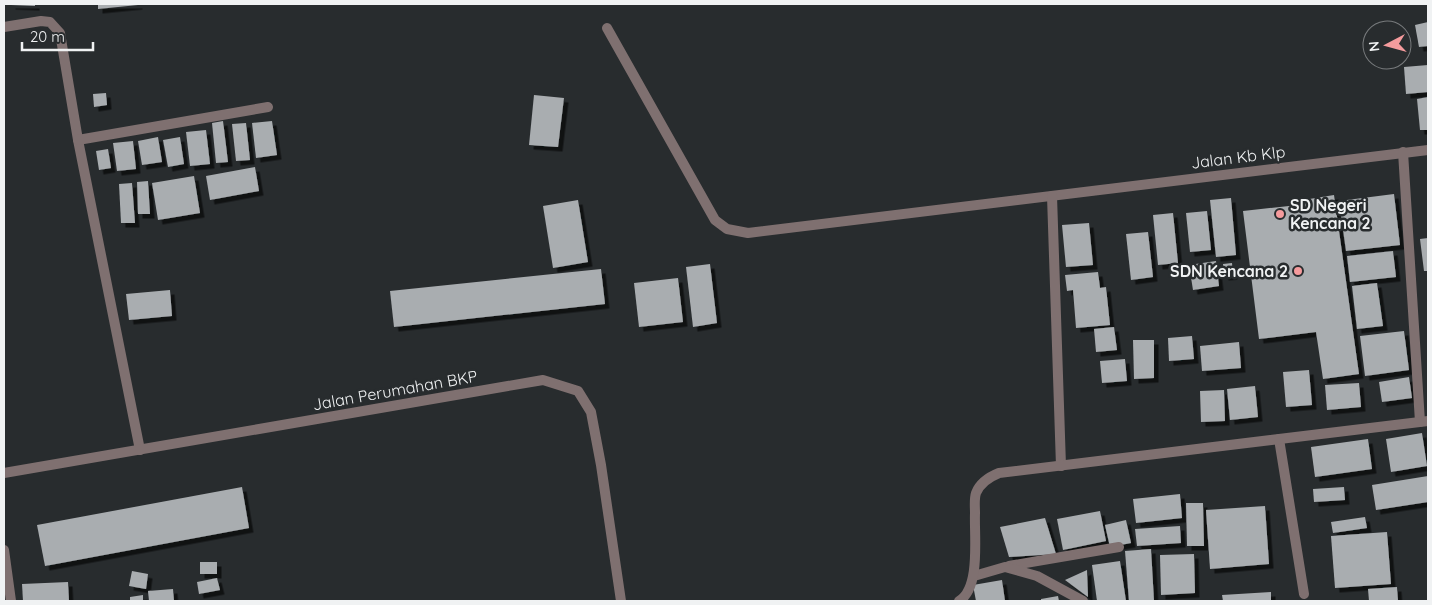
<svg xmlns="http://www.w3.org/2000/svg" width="1432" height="605" font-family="Quicksand,sans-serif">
<defs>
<filter id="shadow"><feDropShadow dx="4.5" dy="4.5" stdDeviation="0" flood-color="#0009"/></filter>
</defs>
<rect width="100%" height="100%" fill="#282c2e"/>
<g fill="#a9adb0" filter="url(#shadow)">
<polygon points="11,4 35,4 35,6 11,5"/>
<polygon points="98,4 138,4 138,5 98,9"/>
<polygon points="1428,22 1428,46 1419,47 1415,25"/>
<polygon points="1428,65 1428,92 1406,94 1404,67"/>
<polygon points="106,93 107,105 94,107 93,94"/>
<polygon points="534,95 564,98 558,147 529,145"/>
<polygon points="1428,97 1428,130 1420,130 1417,99"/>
<polygon points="223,121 228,162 216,163 212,123"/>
<polygon points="272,121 277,155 256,158 252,123"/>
<polygon points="246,123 250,160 236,161 232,124"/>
<polygon points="206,130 210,164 190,166 186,132"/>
<polygon points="158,137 162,162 142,165 138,141"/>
<polygon points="180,137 184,164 168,167 163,140"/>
<polygon points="133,141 136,169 117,171 113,143"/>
<polygon points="108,149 111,168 99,170 96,151"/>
<polygon points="255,167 259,191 210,200 206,176"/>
<polygon points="194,176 200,213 158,220 152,183"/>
<polygon points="148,181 150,214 138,214 137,182"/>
<polygon points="132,183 135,223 121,223 119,184"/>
<polygon points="1394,194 1400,245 1346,251 1339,201"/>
<polygon points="1334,195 1359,374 1323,379 1316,332 1259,339 1243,211 1298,205 1297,201"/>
<polygon points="1231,198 1236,255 1216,257 1210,200"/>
<polygon points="578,200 588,262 553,268 543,206"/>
<polygon points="1207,211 1211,250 1190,252 1186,213"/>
<polygon points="1173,213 1178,263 1158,265 1153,215"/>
<polygon points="1089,223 1093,265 1066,267 1062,225"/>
<polygon points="1148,232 1153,277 1131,280 1126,234"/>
<polygon points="1428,238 1428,271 1424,271 1420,239"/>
<polygon points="1393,251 1396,277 1350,282 1347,256"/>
<polygon points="1216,261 1219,286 1193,290 1189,265"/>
<polygon points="1232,263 1233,275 1224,276 1223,264"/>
<polygon points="710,264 717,323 693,327 686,267"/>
<polygon points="601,269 605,304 394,327 390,291"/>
<polygon points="1098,272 1100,288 1106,287 1110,325 1076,328 1073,290 1067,291 1065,275"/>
<polygon points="678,278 683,322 639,327 634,283"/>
<polygon points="1377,283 1383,326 1357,329 1352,286"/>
<polygon points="170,290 172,316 129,320 126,294"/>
<polygon points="1114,327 1117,350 1096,352 1094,329"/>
<polygon points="1404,331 1409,370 1365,376 1360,336"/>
<polygon points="1192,336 1194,359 1169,361 1168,338"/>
<polygon points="1133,340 1154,340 1154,378 1134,379"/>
<polygon points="1239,342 1241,368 1202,371 1200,346"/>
<polygon points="1125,359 1127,381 1102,383 1100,361"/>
<polygon points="1309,370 1312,405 1286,407 1283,372"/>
<polygon points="1409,377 1412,398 1382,402 1379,382"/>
<polygon points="1359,383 1361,407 1327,410 1325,385"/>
<polygon points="1255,386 1258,417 1230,420 1227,389"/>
<polygon points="1224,390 1225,421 1201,422 1200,391"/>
<polygon points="1422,433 1427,466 1391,472 1386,439"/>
<polygon points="1368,439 1372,469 1315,477 1311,447"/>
<polygon points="1428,476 1428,502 1376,510 1372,485"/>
<polygon points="242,487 249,528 45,566 37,525"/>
<polygon points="1344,487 1345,500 1314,502 1313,489"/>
<polygon points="1180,494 1182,518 1136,523 1133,499"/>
<polygon points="1186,503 1203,503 1204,546 1187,546"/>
<polygon points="1265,506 1269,564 1210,569 1206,510"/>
<polygon points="1100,511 1106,541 1063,550 1057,519"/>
<polygon points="1365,517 1367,528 1333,533 1331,522"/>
<polygon points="1045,518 1056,554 1009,557 1000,527"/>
<polygon points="1126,520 1131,543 1110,547 1105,525"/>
<polygon points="1180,526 1181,543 1137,546 1135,529"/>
<polygon points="1387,532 1391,584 1335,588 1331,536"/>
<polygon points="1151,549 1154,601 1129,601 1125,551"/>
<polygon points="1194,554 1195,593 1161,595 1160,555"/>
<polygon points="1120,561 1126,601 1097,601 1092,565"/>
<rect x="200" y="562" width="17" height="12"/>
<polygon points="1087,570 1088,597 1065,580"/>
<polygon points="132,571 148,574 146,589 129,586"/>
<polygon points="217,578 220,590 199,594 197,582"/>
<polygon points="1002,580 1005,601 976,601 973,585"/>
<polygon points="68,582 69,601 23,601 22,584"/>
<polygon points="1397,587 1398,601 1369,601 1368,589"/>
<polygon points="173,589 174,601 149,601 148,591"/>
<polygon points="1271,592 1271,601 1223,601 1222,595"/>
<polygon points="143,595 143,601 130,601 130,597"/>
<polygon points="1058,596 1059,601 1041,601 1041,599"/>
</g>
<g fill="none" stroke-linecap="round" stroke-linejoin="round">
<g stroke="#7f7070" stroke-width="10">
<polyline points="4,27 41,21 50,22 60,33 78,140 140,450"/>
<polyline points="607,28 715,220 727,229 748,233 1428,150"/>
<polyline points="78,140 268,107"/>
<polyline points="1403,152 1420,422"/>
<polyline points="1052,196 1061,466"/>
<polyline points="1279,439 1304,594"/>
<polyline points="4,473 543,380 578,391 591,412 601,465 621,601"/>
<polyline points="4,550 11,601"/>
<polyline points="1009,566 1119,547"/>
<polyline points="974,576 1005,567 1037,576 1083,601"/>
<path d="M959,601c22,-13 15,-65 16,-88 0,-6 -1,-14 1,-20 4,-10 13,-16 23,-20l429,-52"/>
</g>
</g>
<g fill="#f59b9d" stroke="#282c2e" stroke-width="2">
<circle cx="1280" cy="214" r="5"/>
<circle cx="1298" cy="271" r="5"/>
</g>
<g text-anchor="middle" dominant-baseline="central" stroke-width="5" stroke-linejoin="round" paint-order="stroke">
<g font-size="16" fill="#f0f2f3" stroke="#282c2e">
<text transform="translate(1238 157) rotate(-7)">Jalan Kb Klp</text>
<text transform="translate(395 390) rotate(-10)">Jalan Perumahan BKP</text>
</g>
<g font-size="16" font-weight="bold" fill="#f0f2f3" stroke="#282c2e" text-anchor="start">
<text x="1290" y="205">SD Negeri<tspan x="1290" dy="18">Kencana 2</tspan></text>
<text x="1288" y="271" text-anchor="end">SDN Kencana 2</text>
</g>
</g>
<rect width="1432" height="605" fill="none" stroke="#f0f2f3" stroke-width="10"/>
<g transform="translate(1387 45) rotate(264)"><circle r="24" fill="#282c2e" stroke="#787b7d"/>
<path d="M0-4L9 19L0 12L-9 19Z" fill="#f59b9d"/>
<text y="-8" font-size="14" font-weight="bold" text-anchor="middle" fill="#f0f2f3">N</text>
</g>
<path d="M22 42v8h71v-8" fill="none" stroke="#f0f2f3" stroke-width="2.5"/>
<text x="30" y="42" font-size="15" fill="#f0f2f3" stroke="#282c2e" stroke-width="4" paint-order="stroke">20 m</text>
</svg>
